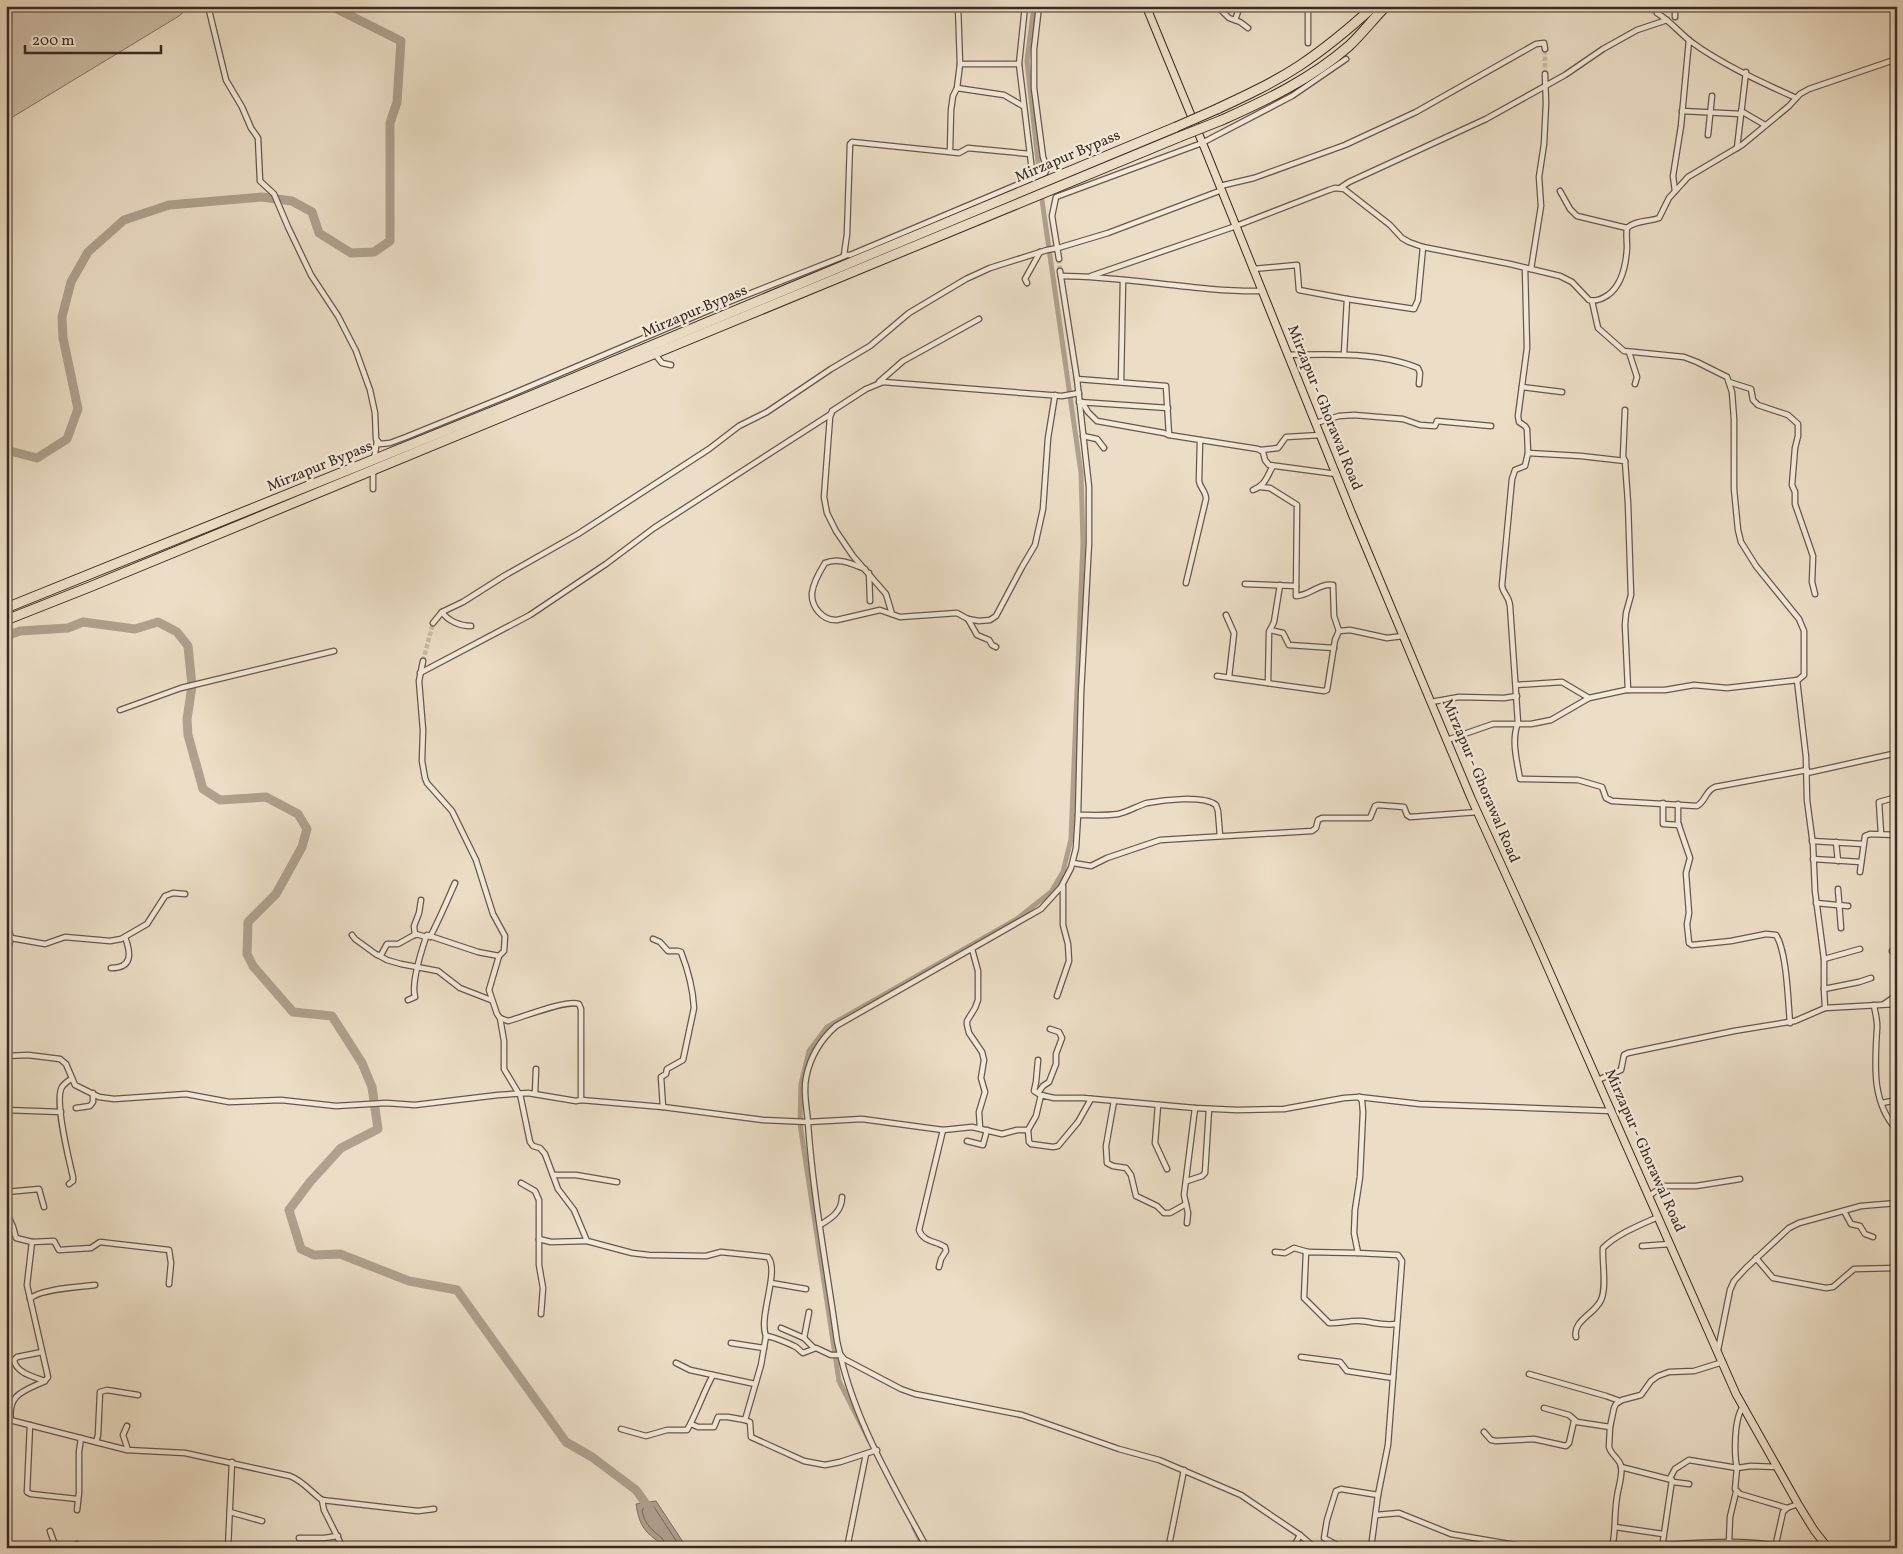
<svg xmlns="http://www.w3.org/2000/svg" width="1903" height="1554" font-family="Vollkorn,serif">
<rect width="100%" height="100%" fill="#ecdec6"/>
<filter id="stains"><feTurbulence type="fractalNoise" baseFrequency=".004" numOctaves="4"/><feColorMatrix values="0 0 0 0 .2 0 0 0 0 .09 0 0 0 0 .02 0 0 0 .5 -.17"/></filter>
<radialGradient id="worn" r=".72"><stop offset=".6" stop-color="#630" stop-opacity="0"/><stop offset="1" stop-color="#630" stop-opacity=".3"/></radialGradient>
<polygon fill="#cebfaa" stroke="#847466" points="6,6 190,6 179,16 6,121"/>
<path fill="#afa18e" stroke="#807163" d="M656,1501l31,47h-27l-1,-6c-16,-11 -20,-19 -23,-38z"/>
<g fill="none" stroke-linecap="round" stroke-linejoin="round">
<path stroke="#746658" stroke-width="1" d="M665,1548l-2,-9c-11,-9 -19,-15 -21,-29l2,-2 10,-1 27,41"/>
<g stroke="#afa18e" stroke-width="5">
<polyline points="1034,6 1027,61 1040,180"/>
<polyline points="869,1440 839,1381 800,1124 801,1084 809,1051 827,1027 1017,919 1051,892 1063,872 1071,839 1083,542 1081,473 1041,193"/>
<polyline points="914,1528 924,1548"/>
</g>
<g stroke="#afa18e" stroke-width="9">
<polyline points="6,450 37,458 67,439 78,409 63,338 62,317 71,282 88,252 124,220 169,205 262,197 292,201 312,212 319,233 351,253 374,252 390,241 390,123 397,102 401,41 331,6"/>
<polyline points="6,636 20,631 68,628 83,622 135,629 158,622 177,632 188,646 192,686 187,719 188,735 203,789 220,800 266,797 298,814 307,829 302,847 276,894 248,922 247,954 253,966 293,1012 332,1016 362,1063 372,1087 378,1129 341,1148 310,1182 289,1210 301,1249 314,1255 340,1254 409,1281 457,1290 566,1442 592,1457 636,1490 651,1511"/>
</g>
<g stroke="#c8baa5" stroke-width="4.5" stroke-dasharray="4.5 2" stroke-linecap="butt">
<polyline points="1637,6 1657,13"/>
<polyline points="1545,74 1545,49"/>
<polyline points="1059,259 1060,271"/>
<polyline points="423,661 433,623"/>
</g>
<defs>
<g id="street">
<polyline points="208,6 226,80 242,107 251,128 258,138 260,181 274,194 288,227 311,275 338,316 356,351 370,390 375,413 376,439 380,444 390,443 406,437 507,396 731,301 845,256"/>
<polyline points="1025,6 1019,64 1033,179"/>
<polyline points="1217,6 1229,18 1240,22 1248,28"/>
<polyline points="1675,6 1675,17"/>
<polyline points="1551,7 1551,6"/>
<path d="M1657,13c13,8 22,19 33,28 31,23 71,41 106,57"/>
<polyline points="1235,20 1240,6"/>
<polyline points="1308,43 1308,6"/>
<polyline points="960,64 1019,64"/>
<polyline points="957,88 1004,95 1023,106"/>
<polyline points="1682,111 1741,114"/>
<polyline points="1741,111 1765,125"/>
<polyline points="1708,135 1712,96"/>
<polyline points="1737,148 1746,72"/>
<polyline points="950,151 951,110 953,96 957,88 960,64 958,6"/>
<polyline points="1030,154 968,148 959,153 852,142 850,144 847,234 844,255 850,255 1045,173 1047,168 1043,157 1034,88 1034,49 1039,6"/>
<polyline points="1220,186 1254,178 1345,145 1416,112 1536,44 1544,43 1545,49"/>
<polyline points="1340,188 1349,182 1486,119 1565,75 1603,49 1637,30 1667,20"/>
<polyline points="1560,191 1570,209 1577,216 1627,228"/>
<polyline points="1675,191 1673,176 1681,126 1689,40"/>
<polyline points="1059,259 1052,216 1056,197 1202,143 1292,96 1346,59"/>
<path d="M1525,268l2,80 -9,68 1,6 6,4 2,3 1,24 -3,13 -10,4 -3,9 -10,106c0,8 7,10 8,21l8,117c-7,17 -1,38 2,56l58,1 24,7 4,11 6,3 85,5c9,-5 8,-15 18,-19l92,-17"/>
<polyline points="1253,269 1297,265 1299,290 1347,299 1344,354"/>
<polyline points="1531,269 1541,206 1539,177 1544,144 1546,103 1545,74"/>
<path d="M1060,271l17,108 12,108v56l-8,151 -3,121 -2,33 -5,20 -10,19 -20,22 -205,117c-16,14 -26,31 -30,52 -3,15 1,30 2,45 5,73 19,146 29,218l3,13 4,5 57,30 14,5 107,21 97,34 40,11 82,35 59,40 15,13"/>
<path d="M1061,276c67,0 134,16 200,15"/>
<path d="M1091,276l145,-50 93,-36 6,-2 9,1 46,36 12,13 7,4 14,5 87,17 50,12 12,6 17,18c7,2 13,-1 19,-5 14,-10 18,-31 19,-47 0,-7 -1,-13 0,-20 9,-8 22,-6 32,-10l10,-20 19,-21 54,-32 47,-39 11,-12 9,-5 88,-30"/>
<polyline points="1027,283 1025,279 1040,252"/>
<polyline points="1347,299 1414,309 1418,300 1423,247"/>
<polyline points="1629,352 1637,377 1635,384"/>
<polyline points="654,353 662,363 671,365"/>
<path d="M1287,355c42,-1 92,-3 131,13l2,5 -1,11"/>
<polyline points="1077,379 1166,386 1169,435"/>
<polyline points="879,382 903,361 979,319"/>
<polyline points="1121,382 1123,280"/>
<polyline points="1729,382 1751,389 1753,400 1758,405 1788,415 1798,424 1798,436 1795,448 1792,485 1795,492 1795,504 1813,556 1812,582 1815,594"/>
<polyline points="1522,387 1562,392"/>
<polyline points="1079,402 1168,408"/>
<polyline points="1082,402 1088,412 1097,421 1164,433 1169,435 1258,449 1263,452 1265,460 1269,465 1336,474"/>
<polyline points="1316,423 1339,416 1354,415 1403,419 1420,425 1435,426 1437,421 1491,426"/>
<polyline points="1083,436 1097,439 1104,448"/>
<polyline points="1261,450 1278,448 1286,437 1321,435"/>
<polyline points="1528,453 1581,456 1625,461 1628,503 1631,595 1626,613 1625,625 1628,690"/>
<polyline points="374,460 377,441"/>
<polyline points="1625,461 1623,457 1625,410"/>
<path d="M1260,487l10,1 27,17 -1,91c13,0 23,-13 37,-11l1,31 5,15"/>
<polyline points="373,489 373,470"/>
<path d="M1253,490c13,-5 14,-14 20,-24"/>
<path d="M865,569c-13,-5 -27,-12 -40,-6 -5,8 -12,21 -13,30 -1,14 11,28 25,27l43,-10 20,7 57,-4 11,6 11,2 11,-1 6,-4 26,-49 13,-22 8,-36 5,-71 7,-43"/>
<polyline points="869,573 870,601"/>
<path d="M1186,583l20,-84c0,-8 -6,-11 -7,-18l1,-41"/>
<polyline points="1245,584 1296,586"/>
<path d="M442,612c6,9 18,14 29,14"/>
<polyline points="892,614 886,594 853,556 836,531 827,513 824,497 830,417 832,411 866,389 883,382 1062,396 1079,393"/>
<polyline points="1226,615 1234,633 1229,677"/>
<polyline points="968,619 977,635 989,640 992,645 996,647"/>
<polyline points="433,623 442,612 463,602 504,576 578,534 709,449 739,426 767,412 831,369 870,346 909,313 966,279 990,268 1047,250 1058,248 1108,233 1222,190"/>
<polyline points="1270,630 1283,633 1289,645 1334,648"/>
<path d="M423,661l-4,20 4,49 -1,31 3,17 2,5 25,28 24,49 17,54 12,22 -1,15 -5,5 -10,34 8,24 3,4 8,3c15,-4 59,-22 71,-17l2,5v91"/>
<polyline points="420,673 530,615 606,564 654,528 831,414"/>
<polyline points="1217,676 1324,691 1327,690 1328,684 1335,640 1339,631 1350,630 1387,638 1403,636"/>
<polyline points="1797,680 1806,757 1807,800 1813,845 1815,891 1824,959 1824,989 1825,1008"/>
<polyline points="1268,683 1269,632 1274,622 1280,585"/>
<polyline points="1516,685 1562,682 1589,698 1626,690 1665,690 1694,685 1727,688 1798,680 1804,675 1804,631 1799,619 1756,566 1741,542 1738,530 1734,489 1734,419 1732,392 1727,377 1697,362 1684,357 1624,351 1598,328 1592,301"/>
<polyline points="1431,702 1459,697 1504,698 1517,696"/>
<polyline points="120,710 181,688 334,651"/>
<polyline points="1447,740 1493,724 1531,724 1551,720 1589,698"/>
<polyline points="1807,773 1897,753"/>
<polyline points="1663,803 1663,824 1679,825"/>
<path d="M1678,804v19l12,35 -4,15 3,40 -2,11 2,19 3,2 39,-4 35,-7 10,1c11,17 12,66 14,88"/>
<path d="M1078,815c13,0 27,1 40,-1 10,-2 19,-8 29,-11 16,-3 56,-8 69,2l2,6 2,25"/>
<polyline points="1881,834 1879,802 1897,797"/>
<polyline points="1812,841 1863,844"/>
<polyline points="1836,842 1838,861"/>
<polyline points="1813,859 1861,862"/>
<polyline points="1073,863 1091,866 1107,858 1160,840 1312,831 1316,828 1318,820 1322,818 1370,818 1375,806 1378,805 1404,807 1407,815 1410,817 1478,812"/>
<polyline points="1860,872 1865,836 1870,834 1897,835"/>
<polyline points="1838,889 1841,928"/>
<polyline points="1816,903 1848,906"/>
<polyline points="6,920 11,938 6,957"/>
<polyline points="352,935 355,939 377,955 381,955 387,944 398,944 416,934 426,937 427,935 478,952 499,956"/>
<polyline points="415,935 414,926 419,913 421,900"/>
<path d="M430,937c9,-17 17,-36 25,-54"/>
<polyline points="11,938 45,944 65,937 110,941 121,939 147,924 165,896 173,893 185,894"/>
<path d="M653,939l7,3 8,9h10l3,1c7,18 12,37 13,56l-11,52 -16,9 -1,5 -5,3 2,30"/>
<polyline points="972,949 978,971 978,1000 975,1008 967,1021 967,1025 969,1033 982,1052 984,1060 981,1078 985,1092 979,1112 980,1128"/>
<polyline points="1892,951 1897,951"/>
<polyline points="378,955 387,960 401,964 438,971 460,988 491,1000"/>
<polyline points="6,958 6,971"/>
<polyline points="1824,959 1860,949"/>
<path d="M111,968c22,0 20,-15 14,-31"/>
<polyline points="1824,989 1859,982 1871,978"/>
<polyline points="1057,996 1069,961 1068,944 1063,925 1063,886"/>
<path d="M408,1000l7,-3c-4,-14 6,-45 11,-60"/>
<polyline points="1884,1004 1897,995"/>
<path d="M1874,1005c1,8 4,16 3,24 -2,35 -6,73 20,101"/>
<polyline points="500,1018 504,1041 504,1069 519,1094"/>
<polyline points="6,1056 28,1055 60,1059 66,1064 75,1085 99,1097 114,1099 186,1094 229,1102 281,1100 336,1106 386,1103 415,1105 498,1095 528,1093 576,1101 581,1100 663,1107 763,1120 808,1122 862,1119 943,1130 972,1127 1002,1134 1017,1130 1028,1130 1036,1116 1041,1095 1054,1098 1083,1098 1195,1108 1237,1110 1284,1109 1344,1098 1359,1097 1420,1104 1612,1111"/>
<polyline points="1038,1060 1036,1082 1034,1091 1039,1094"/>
<polyline points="1598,1080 1621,1070 1624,1055 1628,1053 1734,1031 1795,1021 1825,1008 1897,1004"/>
<polyline points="1038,1093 1043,1086 1049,1082 1056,1064 1056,1054 1062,1038 1059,1032 1050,1029"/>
<path d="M520,1094l10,48 3,4 7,2 5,6 13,35 16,21 13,31 45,12 17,2 57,1 15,-4 47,5c12,14 -10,60 -2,79"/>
<polyline points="535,1094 536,1069"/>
<polyline points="1359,1097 1362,1101 1363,1112 1360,1177 1355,1210 1354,1233 1358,1253 1398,1255 1402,1261 1388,1445 1378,1495 1371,1548"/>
<polyline points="1114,1101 1106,1146 1107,1163 1113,1166 1126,1168 1131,1175 1136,1196 1157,1206 1164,1213 1170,1213 1186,1204"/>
<polyline points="1882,1103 1897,1100"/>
<polyline points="1158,1105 1155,1143 1167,1169"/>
<polyline points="76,1108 90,1106 93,1102 93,1093"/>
<polyline points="6,1110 61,1112"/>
<polyline points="1028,1130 1029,1142 1031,1144 1053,1147 1058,1146 1078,1122 1091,1099"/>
<polyline points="967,1141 983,1145 987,1130"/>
<polyline points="553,1175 576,1175 617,1182"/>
<polyline points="1187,1181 1202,1176 1205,1173 1209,1109"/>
<polyline points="521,1183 535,1191 539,1200 539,1265 543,1288 541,1314"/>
<path d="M69,1184l4,-3v-4c-4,-17 -19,-77 -11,-90 2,-3 6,-6 9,-8"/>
<polyline points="6,1192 39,1189 44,1207"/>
<polyline points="1649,1196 1663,1186 1696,1186 1740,1179"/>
<polyline points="6,1211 13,1227 16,1238 32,1242 54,1241 59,1250 91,1248 100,1242 169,1250 171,1263 169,1284"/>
<polyline points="1844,1211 1851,1224 1860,1226 1865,1234 1873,1237"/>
<polyline points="1187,1223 1188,1213 1184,1195 1195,1108"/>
<path d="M820,1225c12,-7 22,-14 22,-28"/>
<polyline points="539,1239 551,1242 587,1241"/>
<polyline points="1642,1246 1670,1244"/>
<polyline points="1275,1252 1285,1253 1294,1248 1308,1252"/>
<path d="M1358,1253l-52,-1 -2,46 25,25c10,1 21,-3 32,-2 12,1 22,5 35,3"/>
<polyline points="1756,1258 1773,1278 1826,1288 1833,1287 1854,1269 1897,1268"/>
<path d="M939,1267l2,-8 5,-8 -1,-4c-9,-6 -22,-5 -26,-17l24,-100"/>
<polyline points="771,1283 806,1289"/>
<path d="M30,1299c8,-10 51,-12 65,-14"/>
<polyline points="781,1328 804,1338 814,1348"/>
<path d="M1576,1337c-4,-16 19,-23 25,-37 6,-13 1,-37 2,-52 14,-14 37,-23 55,-31"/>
<polyline points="804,1338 809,1312"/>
<polyline points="731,1343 764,1348"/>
<polyline points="1718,1350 1730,1290 1734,1281 1746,1268 1789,1228 1799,1223 1861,1206 1897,1203"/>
<path d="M42,1352l-25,5 -3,3c2,13 20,17 31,21"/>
<path d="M840,1355h-9l-15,-7 -13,5c-3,-2 -6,-6 -9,-7 -6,-3 -23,-10 -28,-10l-5,29 -16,55 5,2 1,15 53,24 21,4 15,-3 37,-12"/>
<polyline points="1301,1357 1340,1362 1347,1371 1393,1378"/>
<path d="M841,1358c16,67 53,129 86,190"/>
<polyline points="676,1363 690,1370 755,1384"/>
<polyline points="1529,1374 1606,1396 1620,1401"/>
<polyline points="1544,1408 1569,1415 1577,1422 1610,1427"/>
<path d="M6,1419l121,31 58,3 105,23c13,5 21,16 32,24l2,10 19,38"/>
<path d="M11,1421c-4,-27 13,-30 34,-40l3,-4 -21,-92 5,-43"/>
<polyline points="691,1424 698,1427 714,1427 718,1417 728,1417 745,1420"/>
<polyline points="30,1425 27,1492 31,1494 77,1499"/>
<polyline points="127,1426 123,1435 128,1450"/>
<path d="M621,1429l25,7 21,-6h20c10,-17 16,-37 26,-55"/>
<polyline points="1484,1432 1491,1440 1496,1441 1534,1439 1566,1446 1569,1443 1574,1421"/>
<polyline points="96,1442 98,1435 100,1392 107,1390 138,1395"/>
<polyline points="1621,1467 1672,1480 1662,1548"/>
<polyline points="1777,1467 1751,1466 1737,1468 1735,1489 1740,1494 1787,1508"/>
<path d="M1670,1478l5,-9 14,-9 48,8c-3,-14 -3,-50 6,-61"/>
<polyline points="1673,1482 1689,1484"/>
<polyline points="322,1500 391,1508 418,1511 434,1509"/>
<polyline points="77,1510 79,1493 79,1452 81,1438"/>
<polyline points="230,1512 262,1521"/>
<polyline points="1376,1515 1399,1513 1451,1534 1533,1548"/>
<polyline points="1615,1527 1663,1534"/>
<polyline points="50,1531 56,1548"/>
<polyline points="299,1538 324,1538 338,1536"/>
<polyline points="1170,1540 1184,1470"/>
<polyline points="1729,1542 1730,1517 1736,1492"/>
<polyline points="77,1544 77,1548"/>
<path d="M1662,1545c41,-2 84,-7 124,3"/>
<polyline points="228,1548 232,1462"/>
<polyline points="847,1548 866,1454"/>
<polyline points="1293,1548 1300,1535"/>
<polyline points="1343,1548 1324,1538 1327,1520 1336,1491 1341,1489 1378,1495"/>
<path d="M1612,1548c4,-17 2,-34 5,-51 1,-9 6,-22 4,-31 -2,-8 -10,-11 -12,-19l1,-20 4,-19 2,-4 6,-4 19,-5 10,-14 7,-5 11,-4 25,-1 29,-9"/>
<polyline points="1775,1548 1783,1512 1787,1508 1798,1504"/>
</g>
<polyline id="primary" points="1146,6 1207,154 1352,514 1471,798 1536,941 1736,1394 1798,1504 1814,1530 1828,1548"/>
<g id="highway">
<path d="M1217,109c28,-13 56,-26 82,-43 27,-18 51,-38 75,-60"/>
<path d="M1222,120c45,-20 89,-41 127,-74 13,-12 24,-27 37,-40"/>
<polyline points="6,608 509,405 1176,127"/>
<polyline points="6,620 92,586 1179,137"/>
</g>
</defs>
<use href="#street" stroke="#66574b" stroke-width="7"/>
<use href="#primary" stroke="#3a2a22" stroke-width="9"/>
<use href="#highway" stroke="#3a2a22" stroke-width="11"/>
<use href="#street" stroke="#f3eada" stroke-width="4.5"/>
<use href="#primary" stroke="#ecdec6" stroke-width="7"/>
<use href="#highway" stroke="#ecdec6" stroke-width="9"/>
<defs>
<g id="highway-bridge">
<polyline points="1176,127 1217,109"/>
<polyline points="1179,137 1222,120"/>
</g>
</defs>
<use href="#highway-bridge" stroke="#3a2a22" stroke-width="11" stroke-linecap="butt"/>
<use href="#highway-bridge" stroke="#ecdec6" stroke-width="9"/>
</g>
<g text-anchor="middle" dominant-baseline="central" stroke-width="4.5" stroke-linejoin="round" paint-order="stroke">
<g font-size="15" fill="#3a2a22" stroke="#f3eada">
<text transform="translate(1068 157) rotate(-23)">Mirzapur Bypass</text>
<text transform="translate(695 312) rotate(-23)">Mirzapur Bypass</text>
<text transform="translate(1324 408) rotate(68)">Mirzapur - Ghorawal Road</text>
<text transform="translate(320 467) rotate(-22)">Mirzapur Bypass</text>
<text transform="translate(1480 781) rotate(67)">Mirzapur - Ghorawal Road</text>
<text transform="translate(1644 1151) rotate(66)">Mirzapur - Ghorawal Road</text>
</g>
</g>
<rect width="1903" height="1554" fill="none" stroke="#ecdec6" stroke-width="25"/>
<rect x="8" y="8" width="1888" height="1539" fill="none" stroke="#3a2a22" stroke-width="2.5"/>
<rect x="12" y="12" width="1878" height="1529" fill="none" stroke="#3a2a22"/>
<path d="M25 45v8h136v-8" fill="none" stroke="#3a2a22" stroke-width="2.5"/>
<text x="32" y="45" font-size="15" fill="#3a2a22" stroke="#f3eada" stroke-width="4" paint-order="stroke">200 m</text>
<rect width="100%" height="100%" filter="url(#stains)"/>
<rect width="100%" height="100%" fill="url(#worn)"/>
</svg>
